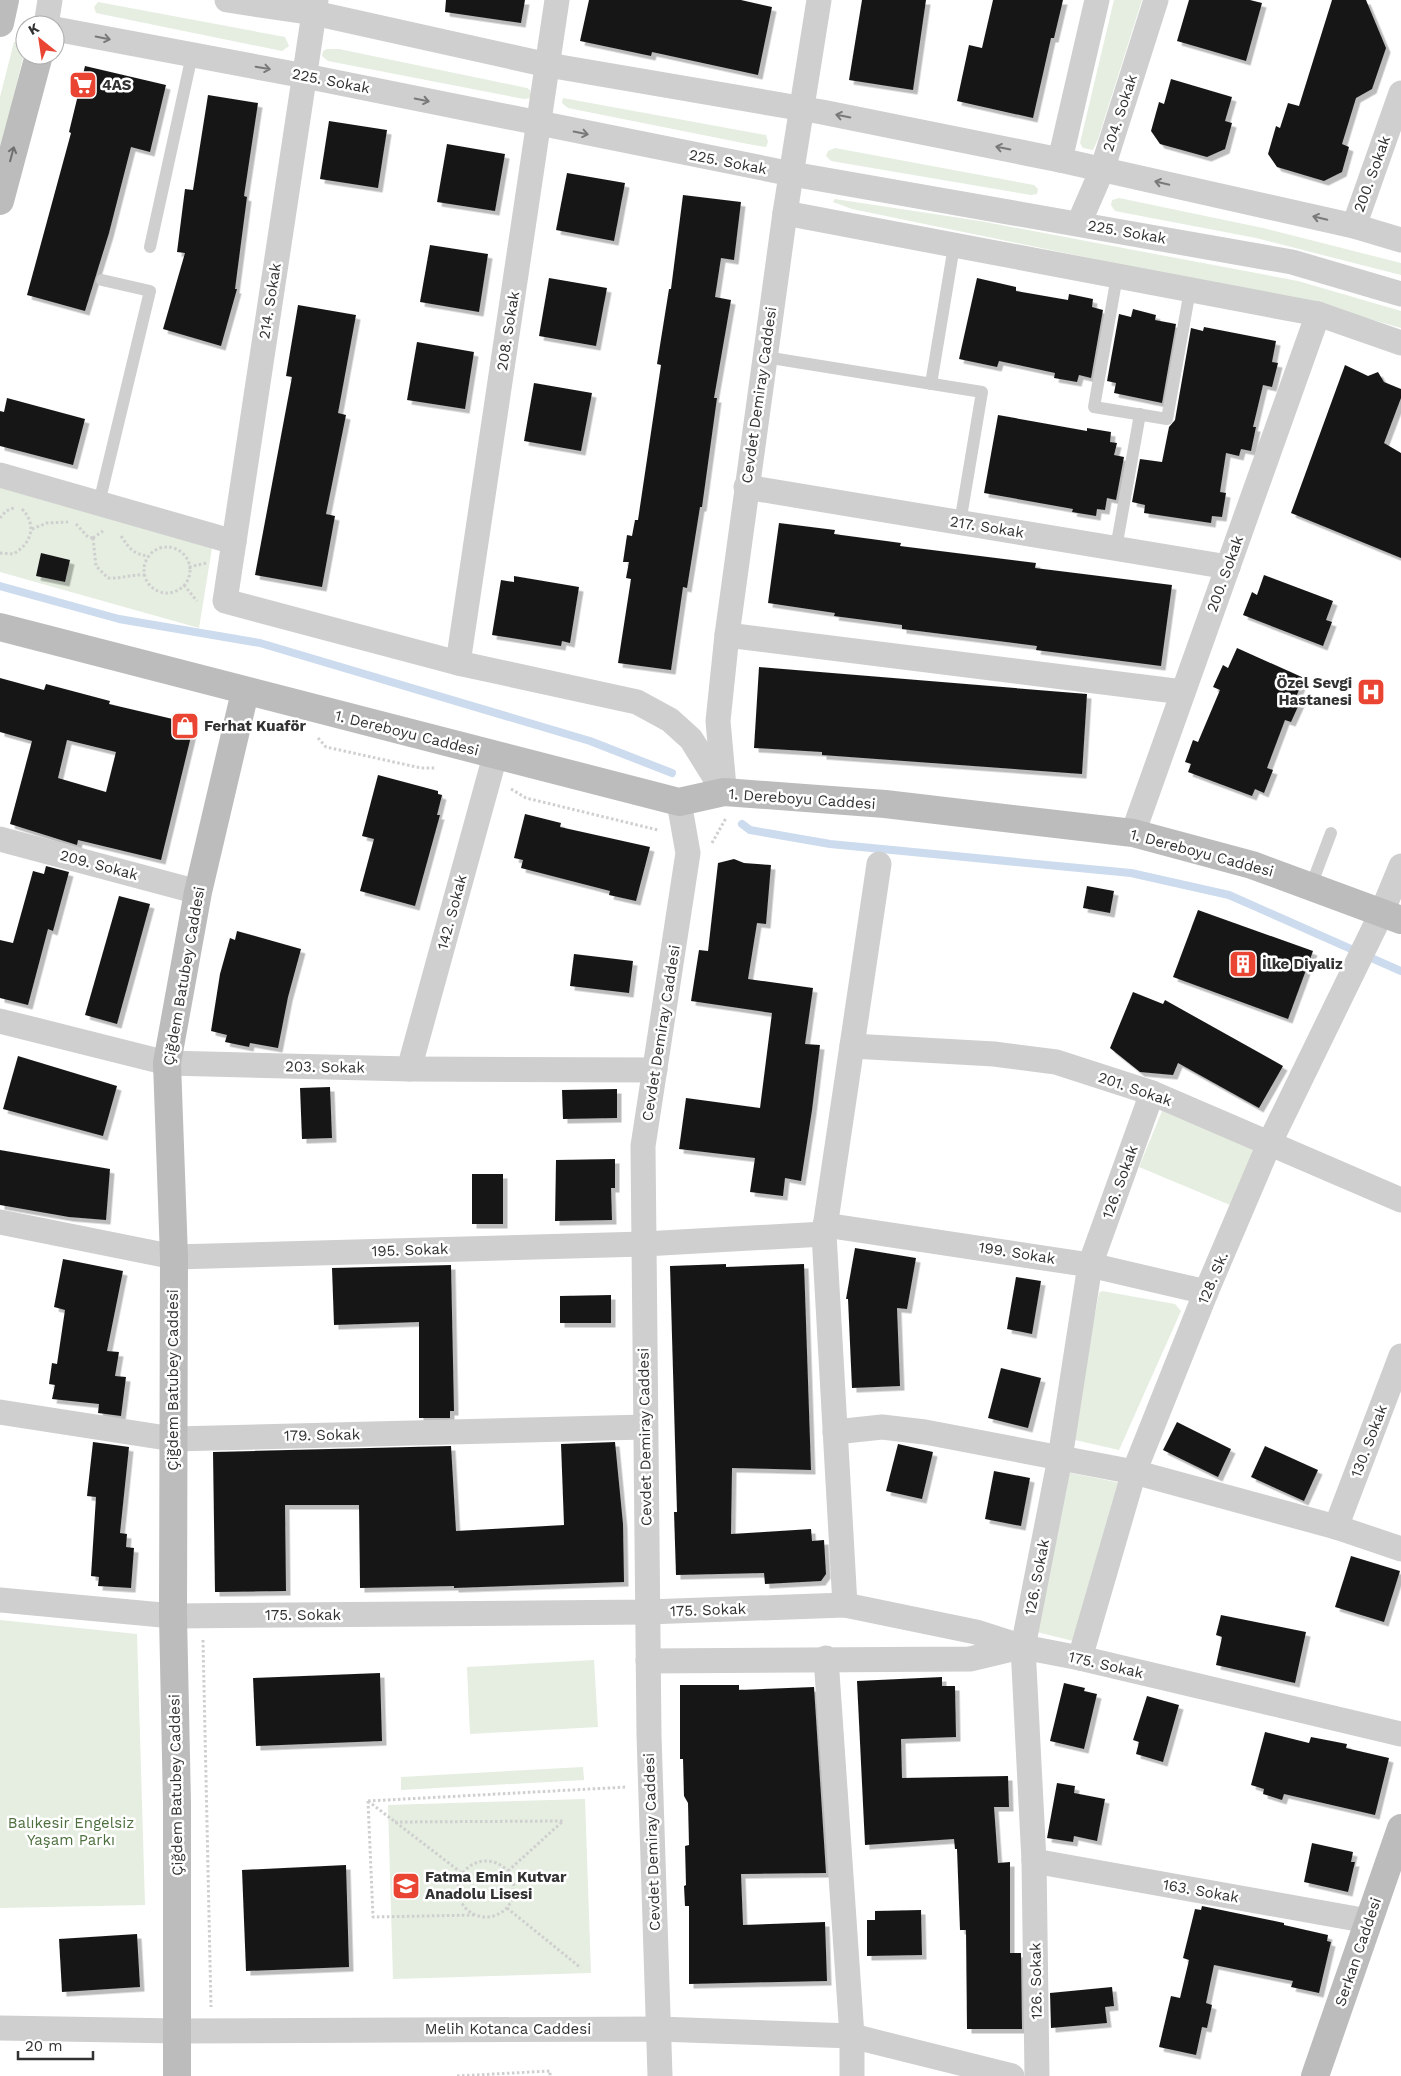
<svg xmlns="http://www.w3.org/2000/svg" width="1401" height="2076" font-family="'Work Sans',sans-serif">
<defs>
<filter id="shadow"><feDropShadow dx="4.5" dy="4.5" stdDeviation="0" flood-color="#0004"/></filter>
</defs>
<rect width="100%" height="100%" fill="#fff"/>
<g fill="#e5eee0">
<polygon points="1114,0 1142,0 1098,139 1093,150 1083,148 1080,143"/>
<polygon points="98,2 285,37 289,46 282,51 96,13 94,7"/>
<polygon points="14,42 21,42 25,49 0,155 0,97"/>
<polygon points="327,49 339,49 527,88 530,90 532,98 524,99 328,61 322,56 323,51"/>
<polygon points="563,98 766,135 768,142 766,147 748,144 568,108 562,103"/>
<polygon points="835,148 1034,185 1038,189 1037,194 1031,195 831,161 826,156 828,151"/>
<polygon points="1119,198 1263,228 1401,263 1401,275 1256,238 1115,211 1111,205 1112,200"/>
<polygon points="835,199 980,221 1298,281 1401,311 1401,328 1327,307 852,209 833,202"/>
<polygon points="0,487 212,548 199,628 0,572"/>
<polygon points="1162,1111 1254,1149 1230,1205 1139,1167"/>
<polygon points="1102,1291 1175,1304 1181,1311 1119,1450 1075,1440 1072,1437 1099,1293"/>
<polygon points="1066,1472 1121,1483 1077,1642 1037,1632"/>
<polygon points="0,1620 137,1634 145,1905 0,1908"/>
<polygon points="594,1660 598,1727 470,1734 467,1667"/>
<polygon points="583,1767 584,1780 401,1790 401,1777"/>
<polygon points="585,1799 591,1973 393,1979 388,1805"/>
</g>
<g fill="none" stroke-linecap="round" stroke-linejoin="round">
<g stroke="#ccdbee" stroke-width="8">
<polyline points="0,586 119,619 260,643 590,741 672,773"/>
<polyline points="742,824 750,830 830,844 1131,873 1229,895 1401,971"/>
</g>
</g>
<g fill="#191919" fill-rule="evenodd" filter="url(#shadow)">
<polygon points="446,0 525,0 521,23 445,12"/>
<polygon points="589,0 741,0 772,7 758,75 652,52 651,56 580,41"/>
<polygon points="862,0 926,0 913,90 849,80"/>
<polygon points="993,0 1063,0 1054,38 1051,38 1033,118 957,101 969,45 982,48"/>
<polygon points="1189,0 1250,0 1262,3 1246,61 1177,41"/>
<polygon points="1332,0 1366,0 1386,48 1372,89 1356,98 1342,144 1349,147 1342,172 1324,181 1277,167 1268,154 1276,126 1280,128 1288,103 1299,106"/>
<polygon points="85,66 166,85 150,152 131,147 109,233 85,311 27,295 71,133 69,132"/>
<polygon points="1171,79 1232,97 1225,121 1232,123 1225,149 1207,157 1160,144 1151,131 1159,102 1164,104"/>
<polygon points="208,95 258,103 244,196 247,197 235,289 237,289 221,346 163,329 185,253 177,252 185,189 193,190"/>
<polygon points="329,121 387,130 378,188 320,179"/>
<polygon points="447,144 505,154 495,211 437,202"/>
<polygon points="567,173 625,183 614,241 556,230"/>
<polygon points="683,195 741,202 734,260 721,258 715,297 731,300 714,398 717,398 702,507 700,507 687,588 683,587 671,670 618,663 631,579 626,578 629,562 623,562 627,535 632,536 635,520 638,520 661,365 657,364 669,289 671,289"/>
<polygon points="430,245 488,254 479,312 420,302"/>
<polygon points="549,278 607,288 596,346 539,336"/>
<polygon points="977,278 1016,287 1016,291 1068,300 1069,294 1093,299 1092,307 1103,310 1091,378 1079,375 1077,382 1054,378 1055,373 999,361 997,367 959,359"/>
<polygon points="298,305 356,315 338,413 346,415 326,514 335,516 322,587 255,575 292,377 286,376"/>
<polygon points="1133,309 1156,315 1155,320 1176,324 1162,403 1114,393 1116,383 1107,381 1119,314 1131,317"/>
<polygon points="1204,327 1276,341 1272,362 1278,363 1272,387 1263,385 1253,427 1256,427 1251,451 1241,449 1239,456 1226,453 1220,492 1226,493 1222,517 1212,516 1211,523 1144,513 1145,505 1132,502 1140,459 1162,462 1169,427 1175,420 1191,328 1203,331"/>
<polygon points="417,342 474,352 465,409 407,400"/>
<polygon points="1345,365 1368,376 1378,372 1384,382 1401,389 1401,398 1384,443 1401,453 1401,558 1291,513"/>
<polygon points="534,383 592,393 581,451 524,441"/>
<polygon points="7,398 85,419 73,465 0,446 0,411 4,412"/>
<polygon points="998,415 1087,431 1087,428 1111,432 1110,442 1117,443 1114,455 1124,457 1116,500 1107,498 1105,510 1097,509 1096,516 1072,512 1073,509 984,493"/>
<polygon points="779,523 835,530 834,534 901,543 900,546 1036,563 1035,568 1172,585 1161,666 1036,650 1037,646 902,629 902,625 834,616 835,613 768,603"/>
<polygon points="41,553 70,560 65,582 36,576"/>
<polygon points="1264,575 1333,601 1326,620 1332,622 1323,646 1243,615 1252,592 1257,595"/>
<polygon points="514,576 579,587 570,643 562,641 561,646 492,635 501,580 514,582"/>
<polygon points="1237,648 1304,678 1296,697 1301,700 1291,722 1285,720 1267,768 1273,770 1264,793 1255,789 1252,796 1188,772 1191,764 1185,762 1193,740 1198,742 1220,690 1213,687 1223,665 1228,668"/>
<polygon points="759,667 1087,694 1082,774 822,755 822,752 754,748"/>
<path d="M0,678l44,12 2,-6 64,17 -1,3 85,20 -33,136 -83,-20 -1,5 -67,-21 22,-83 -32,-9zM67,740l49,12 -10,40 -48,-14z"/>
<polygon points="378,775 438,791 438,794 442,795 437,815 440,815 415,906 360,891 374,839 362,836"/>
<polygon points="525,814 561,823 560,827 650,847 636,901 609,895 610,891 521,868 523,860 514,858"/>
<polygon points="734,859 744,863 771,865 766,924 757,923 748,979 813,988 805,1044 820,1045 812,1110 801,1181 785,1178 783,1196 750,1192 755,1158 679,1149 686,1098 760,1108 772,1013 691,1001 699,950 708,951 718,863"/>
<polygon points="46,866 69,872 53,931 48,929 28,1005 0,998 0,940 13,943 33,871 44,874"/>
<polygon points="1087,886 1114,891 1110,913 1083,908"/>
<polygon points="119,896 150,904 117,1024 85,1015"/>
<polygon points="1198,910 1313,951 1288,1019 1173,977"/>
<polygon points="237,931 301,949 288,997 278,1048 250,1043 249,1047 225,1042 227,1035 211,1031 220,974 230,938 235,940"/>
<polygon points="574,954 633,961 629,993 570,986"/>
<polygon points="1133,992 1163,1004 1165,1000 1283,1066 1259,1108 1178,1063 1173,1075 1140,1072 1110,1048"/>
<polygon points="18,1056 117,1086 103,1136 3,1109"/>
<polygon points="330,1087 332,1138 302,1139 300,1088"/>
<polygon points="617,1089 617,1118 563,1119 562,1090"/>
<polygon points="0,1150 110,1169 106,1220 69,1217 0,1205"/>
<polygon points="615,1159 615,1188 611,1188 612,1220 555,1221 556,1160"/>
<rect x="472" y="1174" width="31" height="50"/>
<polygon points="855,1248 916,1258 907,1309 897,1308 900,1386 852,1388 848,1299 846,1299"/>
<polygon points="63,1259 123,1271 107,1351 119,1352 115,1376 126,1377 121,1416 98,1413 99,1404 52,1399 55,1385 49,1384 52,1363 57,1364 65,1310 54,1307"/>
<polygon points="726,1264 726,1267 804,1264 811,1470 732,1468 731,1534 811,1529 812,1541 824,1540 826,1574 821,1581 765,1584 764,1573 676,1575 674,1512 677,1512 670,1266"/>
<polygon points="451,1265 454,1411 450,1411 450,1418 419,1418 419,1322 334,1325 332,1268"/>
<polygon points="1016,1277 1041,1281 1032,1334 1007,1329"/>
<polygon points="611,1295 611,1323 560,1323 560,1296"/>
<polygon points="1001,1368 1041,1378 1028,1428 988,1418"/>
<polygon points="1177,1422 1231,1449 1218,1477 1163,1450"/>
<polygon points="93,1442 129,1447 120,1533 127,1534 126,1547 134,1548 131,1588 98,1586 99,1577 91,1576 96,1497 87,1496"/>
<polygon points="615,1442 623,1524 624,1582 454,1588 454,1586 360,1588 359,1505 285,1505 286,1591 215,1592 213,1452 451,1446 456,1531 564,1525 561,1444"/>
<polygon points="898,1444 933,1452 922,1499 886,1491"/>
<polygon points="1265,1446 1318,1470 1304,1501 1251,1477"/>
<polygon points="994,1471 1030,1478 1021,1526 985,1519"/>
<polygon points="1351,1556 1400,1571 1384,1622 1335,1607"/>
<polygon points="1221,1615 1306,1632 1295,1683 1216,1665 1222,1637 1216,1635"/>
<polygon points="380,1673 382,1741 256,1746 253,1678"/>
<polygon points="942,1677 942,1686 955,1686 956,1737 901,1739 902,1778 1008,1776 1009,1807 994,1807 998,1863 1010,1862 1010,1953 1021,1953 1022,2029 967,2029 966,1930 960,1930 957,1849 955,1849 954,1839 865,1845 857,1681"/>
<polygon points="1064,1683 1085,1688 1084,1691 1097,1694 1084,1749 1050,1741"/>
<polygon points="680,1685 739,1685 739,1690 814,1687 826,1873 741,1874 743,1925 825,1922 827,1981 689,1984 689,1906 685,1906 684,1886 686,1885 685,1846 689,1845 688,1803 684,1796 683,1759 680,1759"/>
<polygon points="1147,1696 1179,1705 1163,1762 1136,1754 1139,1742 1133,1740"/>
<polygon points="1265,1732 1309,1743 1311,1737 1347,1744 1346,1748 1389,1758 1375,1815 1284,1794 1282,1800 1263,1794 1264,1789 1251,1785"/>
<polygon points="1057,1783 1075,1786 1074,1793 1105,1799 1097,1841 1074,1836 1073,1842 1047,1838"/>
<polygon points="1312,1843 1353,1852 1351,1862 1355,1862 1348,1892 1304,1882"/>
<polygon points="346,1865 349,1967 246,1971 242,1870"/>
<polygon points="1202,1906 1284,1923 1284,1925 1328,1935 1327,1941 1331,1942 1319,1993 1291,1987 1293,1981 1214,1965 1206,2003 1212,2005 1207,2028 1202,2027 1196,2055 1159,2047 1171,1996 1180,1998 1189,1960 1183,1958 1195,1909 1201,1910"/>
<polygon points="921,1910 922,1955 867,1956 867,1920 875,1920 875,1911"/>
<polygon points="137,1934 140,1987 62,1992 59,1939"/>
<polygon points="1112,1987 1114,2006 1105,2007 1107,2023 1051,2028 1050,1993"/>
</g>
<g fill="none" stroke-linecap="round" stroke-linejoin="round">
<g stroke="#cfcfcf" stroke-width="3" stroke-dasharray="2.5 2.5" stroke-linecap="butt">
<polyline points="0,518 6,511 16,507"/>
<polyline points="76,524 88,537 93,538"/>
<polyline points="32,529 47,523 68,522"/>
<path d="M121,536c8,12 12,18 27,20"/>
<path d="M93,538l3,28 12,12c13,1 23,-4 37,-3"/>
<polyline points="93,538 103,531"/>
<circle cx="167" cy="570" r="23"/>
<path d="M0,553l13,1c19,-10 24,-30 9,-45"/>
<polyline points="189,567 206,563"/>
<polyline points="184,585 197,601"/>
<polyline points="263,730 268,727 281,729"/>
<polyline points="318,738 326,747 421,768 435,768"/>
<polyline points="511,789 526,798 658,830"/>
<polyline points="712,843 726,818"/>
<polyline points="203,1640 211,2007"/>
<polyline points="368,1801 627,1787"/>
<polyline points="368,1801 373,1917 474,1915"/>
<polyline points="368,1801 463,1874"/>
<polyline points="395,1822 563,1821"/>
<circle cx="486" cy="1889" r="28"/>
<polyline points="508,1871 563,1821"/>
<polyline points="507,1908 581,1968"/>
<polyline points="457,2076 550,2071 550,2076"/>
</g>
<g stroke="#cfcfcf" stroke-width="12">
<polyline points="150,247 192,55"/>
<polyline points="1117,276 1094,407 1167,419 1190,290"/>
<polyline points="765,357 982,392 960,523"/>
<polyline points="931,384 954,246"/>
<polyline points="99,503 150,291 102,280"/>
<polyline points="1116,548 1140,414"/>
<polyline points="1311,886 1331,833"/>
</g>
<g stroke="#cfcfcf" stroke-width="25">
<polyline points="227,0 314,13 548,65 822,112 1060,160 1354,226 1401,240"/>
<polyline points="316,0 225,601 458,663 637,702 670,720 691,739 724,792"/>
<polyline points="46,25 50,0"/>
<polyline points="55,29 305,76 792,174 1292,262 1401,294"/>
<polyline points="1060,160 1097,0"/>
<polyline points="785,213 1318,314 1401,343"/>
<polyline points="1079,223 1102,170 1156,0"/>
<polyline points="1354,226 1401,93"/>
<polyline points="0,475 234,542"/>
<polyline points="746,487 1228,567"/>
<polyline points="727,635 1183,692"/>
<polyline points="458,663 557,0"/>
<polyline points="724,787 718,721 727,635 785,213 819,0"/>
<polyline points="1133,833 1318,314"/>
<polyline points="0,839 198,892"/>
<polyline points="0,1021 167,1063 409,1069 655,1070"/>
<polyline points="852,1046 994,1054 1056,1062 1152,1093 1401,1200"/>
<polyline points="409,1069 495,756"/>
<polyline points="0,1222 174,1257 644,1244 824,1234"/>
<polyline points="825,1225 1090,1265 1206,1292"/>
<polyline points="0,1412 173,1439 645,1427"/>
<polyline points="835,1432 882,1427 925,1432 1134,1472 1336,1527 1401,1549"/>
<polyline points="1336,1527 1401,1356"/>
<polyline points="0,1600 173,1616 647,1612 845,1605 976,1632 1023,1647 1080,1658 1401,1734"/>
<polyline points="845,1605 824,1234 879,864"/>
<polyline points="826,1658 852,2036 852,2076"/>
<polyline points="1080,1658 1134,1472 1206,1292 1270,1142 1382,912 1401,866"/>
<polyline points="648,1661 970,1659 1021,1647"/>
<polyline points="1034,1861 1368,1921"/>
<polyline points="0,2028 178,2031 658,2029 852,2036 1012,2076"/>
<polyline points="660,2076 649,1735 643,1146 688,853 679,802"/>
<polyline points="1037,2076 1034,1861 1023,1647 1060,1458 1090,1265 1152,1093"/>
</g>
<g stroke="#bcbcbc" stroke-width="28">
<polyline points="0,23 5,0"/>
<polyline points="0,201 39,55"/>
<polyline points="0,627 679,802 724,792 885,804 1133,833 1252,865 1401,920"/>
<polyline points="177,2076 177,1804 173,1616 174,1257 167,1063 198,892 245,692"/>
<polyline points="1315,2076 1401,1828"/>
</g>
</g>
<defs><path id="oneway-shaft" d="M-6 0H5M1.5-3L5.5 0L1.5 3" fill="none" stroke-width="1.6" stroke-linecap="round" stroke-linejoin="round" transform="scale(1.25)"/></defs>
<g stroke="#797979">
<use href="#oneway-shaft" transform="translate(103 38) rotate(11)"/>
<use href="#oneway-shaft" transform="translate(263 68) rotate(10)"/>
<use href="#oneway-shaft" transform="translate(422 100) rotate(12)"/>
<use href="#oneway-shaft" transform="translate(843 116) rotate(-169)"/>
<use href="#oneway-shaft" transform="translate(581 133) rotate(11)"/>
<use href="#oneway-shaft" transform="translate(1003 148) rotate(-169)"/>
<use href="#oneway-shaft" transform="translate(1162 183) rotate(-167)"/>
<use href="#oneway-shaft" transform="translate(1320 218) rotate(-167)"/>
</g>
<use stroke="#707070" href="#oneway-shaft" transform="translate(12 154) rotate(-75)"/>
<defs>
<symbol id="supermarket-square" viewBox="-11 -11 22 22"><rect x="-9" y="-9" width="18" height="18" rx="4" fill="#ea4432" stroke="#fff"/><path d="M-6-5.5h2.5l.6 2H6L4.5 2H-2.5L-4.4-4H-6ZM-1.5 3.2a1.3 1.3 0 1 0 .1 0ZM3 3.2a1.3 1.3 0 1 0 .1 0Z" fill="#fff"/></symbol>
<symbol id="hospital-square" viewBox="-11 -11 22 22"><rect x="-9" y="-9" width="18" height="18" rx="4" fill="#ea4432" stroke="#fff"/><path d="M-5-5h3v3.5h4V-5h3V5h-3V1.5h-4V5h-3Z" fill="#fff"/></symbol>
<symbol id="shop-square" viewBox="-11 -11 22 22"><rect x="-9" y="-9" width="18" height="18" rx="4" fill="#ea4432" stroke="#fff"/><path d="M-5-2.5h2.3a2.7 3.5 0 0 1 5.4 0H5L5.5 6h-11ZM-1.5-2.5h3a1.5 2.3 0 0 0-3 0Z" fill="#fff"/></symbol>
<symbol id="building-square" viewBox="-11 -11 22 22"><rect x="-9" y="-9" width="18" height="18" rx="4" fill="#ea4432" stroke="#fff"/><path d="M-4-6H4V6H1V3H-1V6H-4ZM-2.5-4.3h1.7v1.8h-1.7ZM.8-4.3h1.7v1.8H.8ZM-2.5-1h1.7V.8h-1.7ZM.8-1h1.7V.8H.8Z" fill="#fff"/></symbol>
<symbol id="school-square" viewBox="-11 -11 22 22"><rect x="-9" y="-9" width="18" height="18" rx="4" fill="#ea4432" stroke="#fff"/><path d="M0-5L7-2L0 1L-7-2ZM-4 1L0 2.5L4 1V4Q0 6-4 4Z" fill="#fff"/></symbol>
</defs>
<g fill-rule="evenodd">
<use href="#supermarket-square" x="67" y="69" width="32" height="32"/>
<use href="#hospital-square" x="1355" y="676" width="32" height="32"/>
<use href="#shop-square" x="169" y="710" width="32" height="32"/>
<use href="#building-square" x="1227" y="948" width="32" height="32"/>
<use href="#school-square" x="390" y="1870" width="32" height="32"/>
</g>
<g text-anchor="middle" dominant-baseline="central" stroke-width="5" stroke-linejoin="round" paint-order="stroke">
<g font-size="15" fill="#323232" stroke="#fff">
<text transform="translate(331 81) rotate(11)">225. Sokak</text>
<text transform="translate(1120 113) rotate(-72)">204. Sokak</text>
<text transform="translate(728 162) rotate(11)">225. Sokak</text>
<text transform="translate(1372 174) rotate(-70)">200. Sokak</text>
<text transform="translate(1127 232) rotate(10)">225. Sokak</text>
<text transform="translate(270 301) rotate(-81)">214. Sokak</text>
<text transform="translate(508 331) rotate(-81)">208. Sokak</text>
<text transform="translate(759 395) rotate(-82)">Cevdet Demiray Caddesi</text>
<text transform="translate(987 527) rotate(9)">217. Sokak</text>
<text transform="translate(1225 574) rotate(-70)">200. Sokak</text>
<text transform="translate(407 733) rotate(14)">1. Dereboyu Caddesi</text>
<text transform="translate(802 799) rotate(4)">1. Dereboyu Caddesi</text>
<text transform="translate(1202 853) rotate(15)">1. Dereboyu Caddesi</text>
<text transform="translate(99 865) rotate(15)">209. Sokak</text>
<text transform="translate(452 912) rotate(-75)">142. Sokak</text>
<text transform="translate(184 976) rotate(-80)">Çiğdem Batubey Caddesi</text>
<text transform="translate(661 1033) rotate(-81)">Cevdet Demiray Caddesi</text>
<text transform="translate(325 1067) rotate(1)">203. Sokak</text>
<text transform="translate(1135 1089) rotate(19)">201. Sokak</text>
<text transform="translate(1120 1182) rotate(-70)">126. Sokak</text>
<text transform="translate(410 1250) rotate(-2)">195. Sokak</text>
<text transform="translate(1017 1253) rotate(9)">199. Sokak</text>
<text transform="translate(1213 1278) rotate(-67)">128. Sk.</text>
<text transform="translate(173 1380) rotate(-90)">Çiğdem Batubey Caddesi</text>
<text transform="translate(322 1435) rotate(-1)">179. Sokak</text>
<text transform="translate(645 1437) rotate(-91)">Cevdet Demiray Caddesi</text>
<text transform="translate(1369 1441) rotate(-69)">130. Sokak</text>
<text transform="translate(1037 1577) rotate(-79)">126. Sokak</text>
<text transform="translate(708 1610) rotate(-2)">175. Sokak</text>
<text x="303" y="1615">175. Sokak</text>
<text transform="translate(1106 1665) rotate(13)">175. Sokak</text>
<text transform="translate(176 1785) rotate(-91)">Çiğdem Batubey Caddesi</text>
<text transform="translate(652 1842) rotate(-92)">Cevdet Demiray Caddesi</text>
<text transform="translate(1201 1891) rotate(10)">163. Sokak</text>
<text transform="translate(1358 1952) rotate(-71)">Serkan Caddesi</text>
<text transform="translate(1036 1981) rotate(-91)">126. Sokak</text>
<text x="508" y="2029">Melih Kotanca Caddesi</text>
</g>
<g font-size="15" font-weight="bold" fill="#323232" stroke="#fff" text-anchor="start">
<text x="102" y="85">4AS</text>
<text x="1352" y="683" text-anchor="end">Özel Sevgi<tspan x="1352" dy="17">Hastanesi</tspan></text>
<text x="204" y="726">Ferhat Kuaför</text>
<text x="1262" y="964">İlke Diyaliz</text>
<text x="425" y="1877">Fatma Emin Kutvar<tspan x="425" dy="17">Anadolu Lisesi</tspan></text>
</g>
<g font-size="15" fill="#4c6f3d" stroke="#fff">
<text x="71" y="1823">Balıkesir Engelsiz<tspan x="71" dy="17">Yaşam Parkı</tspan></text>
</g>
</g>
<g transform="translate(40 40) rotate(330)"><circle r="24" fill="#ffffff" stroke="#adadad"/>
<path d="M0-4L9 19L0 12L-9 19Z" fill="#ea4432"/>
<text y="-8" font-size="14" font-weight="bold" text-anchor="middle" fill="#323232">K</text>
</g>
<path d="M18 2051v8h75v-8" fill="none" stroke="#323232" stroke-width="2.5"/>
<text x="25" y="2051" font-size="15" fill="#323232" stroke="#ffffff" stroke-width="4" paint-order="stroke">20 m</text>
</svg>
